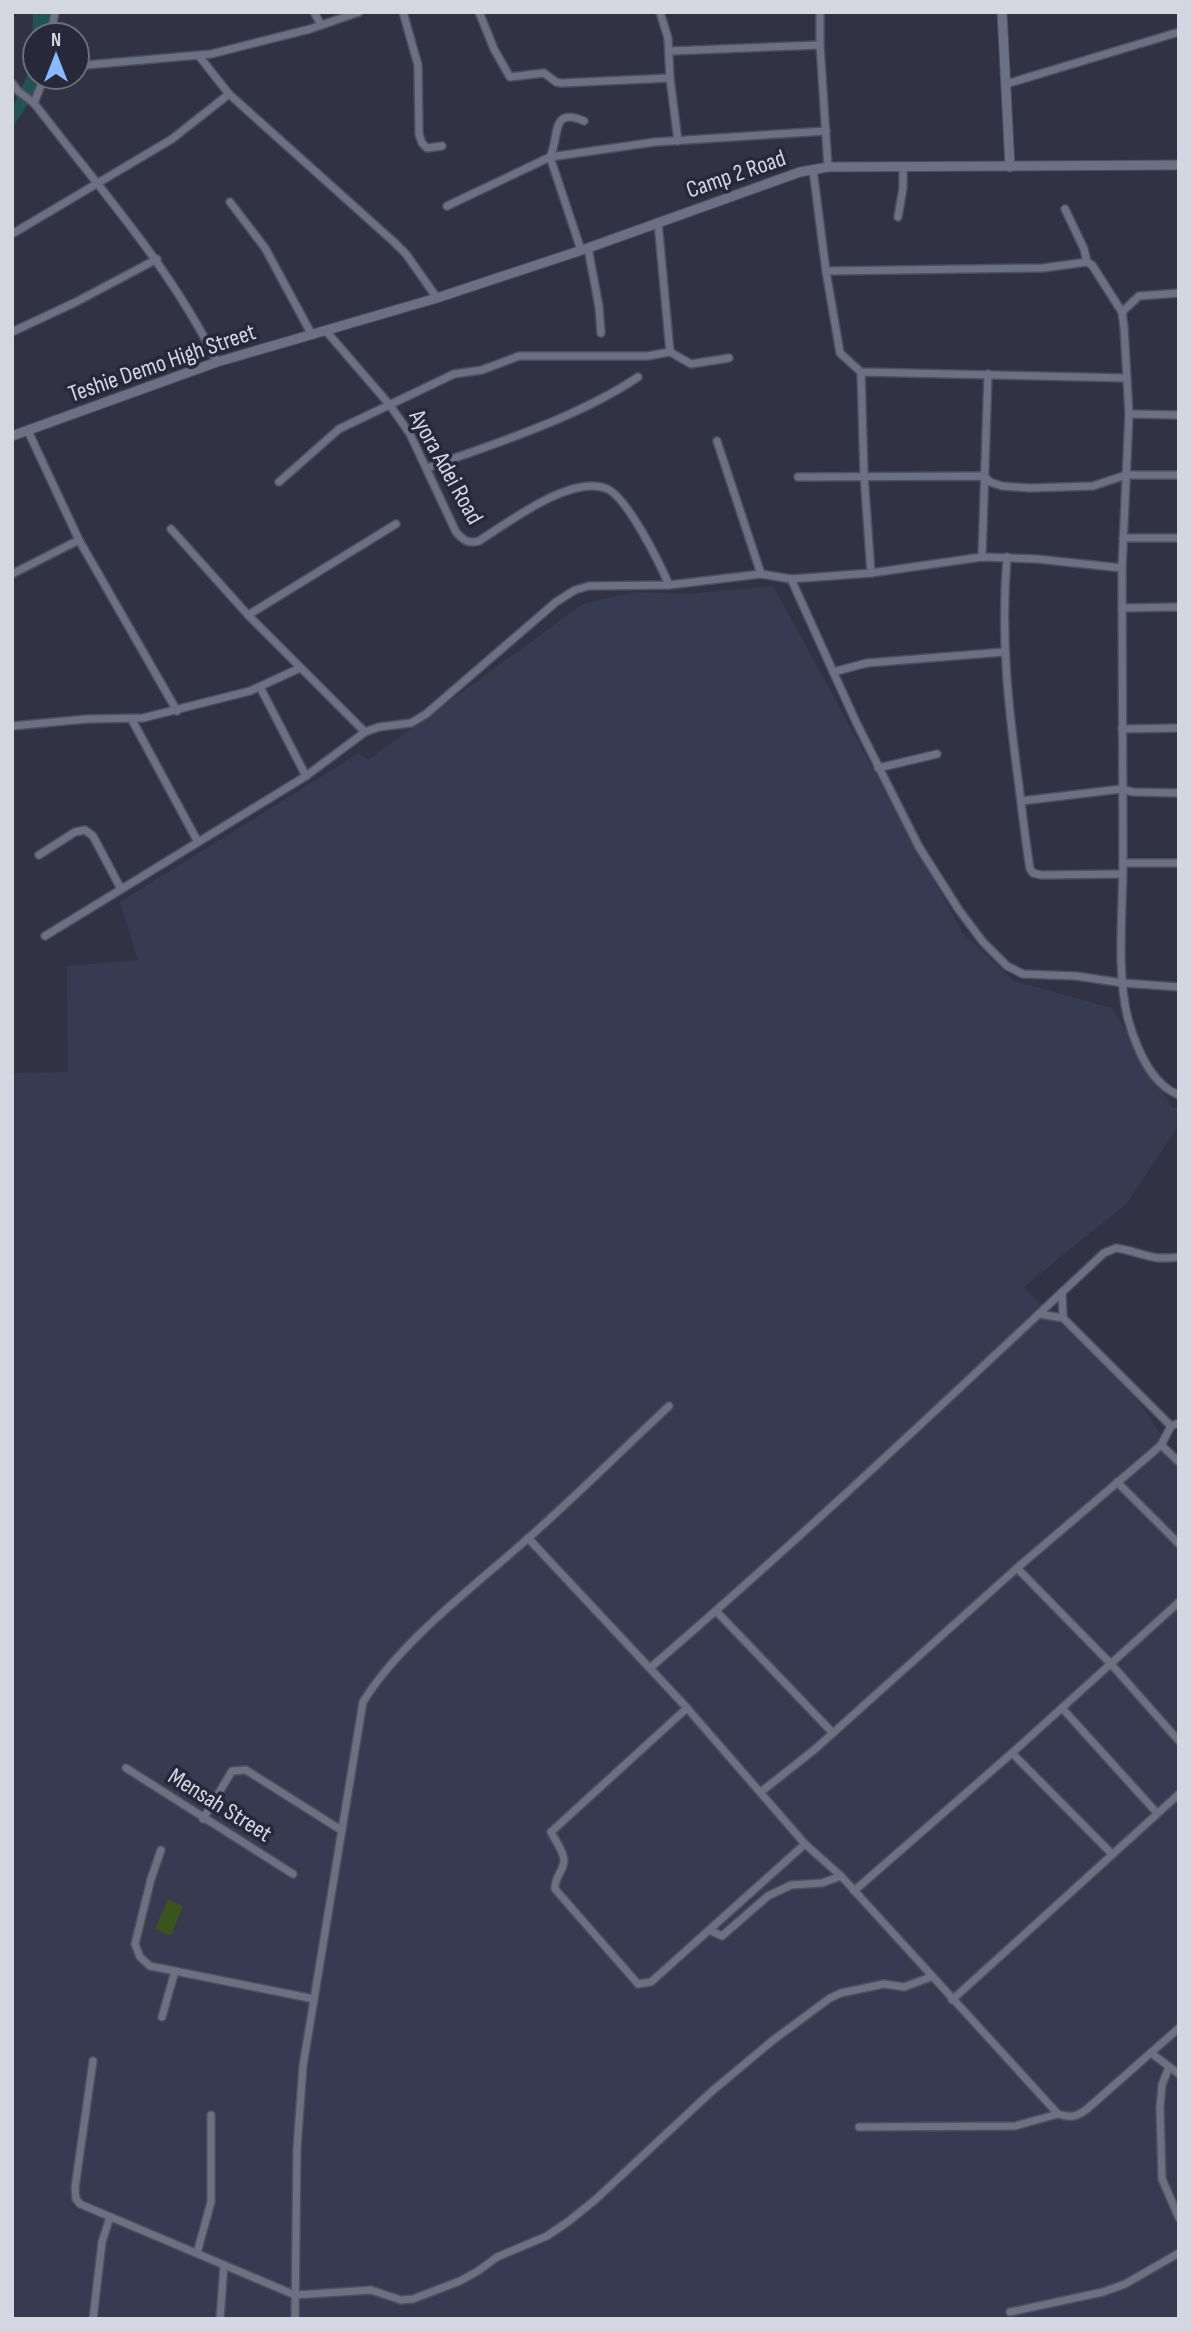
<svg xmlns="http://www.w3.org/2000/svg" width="1191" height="2331" font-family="'Sofia Sans Condensed',sans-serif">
<rect width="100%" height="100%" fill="#313243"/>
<polygon fill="#383a51" points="773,586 963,933 1014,981 1112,1008 1173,1108 1179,1107 1179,1125 1127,1203 1024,1287 1139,1402 1179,1461 1179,2319 12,2319 12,1073 68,1072 67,966 138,960 120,902 359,753 368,760 583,604 634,592 687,594"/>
<polygon fill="#39541d" points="168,1899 183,1906 171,1936 155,1929"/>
<polygon fill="#225253" points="33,12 50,12 53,35 35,35 35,77 41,77 35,94 12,128 12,110 32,64"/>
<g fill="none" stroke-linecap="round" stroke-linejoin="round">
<defs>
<g id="minor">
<polyline points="314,12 321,25"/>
<polyline points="403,12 418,65 419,134 422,143 427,148 442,146"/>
<polyline points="479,12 494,49 510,77 544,73 556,82 561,83 670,78"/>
<polyline points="660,12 668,38 670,78 678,141"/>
<polyline points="820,12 820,45 828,167"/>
<polyline points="55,35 53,23 55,12"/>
<polyline points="670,51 820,45"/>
<polyline points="199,56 229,94 394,242 406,254 437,298"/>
<polyline points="77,57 86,65"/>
<polyline points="77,69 86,65 211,54 310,29 359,12"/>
<path d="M12,83l6,8 16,12c64,84 136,163 183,259"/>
<polyline points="1006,84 1179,32"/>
<polyline points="34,103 41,85 58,77"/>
<polyline points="813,170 826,271 840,353 861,372 1127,378"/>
<polyline points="230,202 265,248 312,335"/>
<polyline points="447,206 550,157 655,142 826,131"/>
<polyline points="898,217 903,188 903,167"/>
<polyline points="658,222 670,352"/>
<polyline points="12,234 172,139 229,94"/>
<polyline points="588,248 599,307 601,333"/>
<path d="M581,250l-31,-93c10,-20 0,-51 34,-36"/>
<polyline points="826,271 1043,268 1087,262"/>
<polyline points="1122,312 1139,296 1179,293"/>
<path d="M326,331l63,73 21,30 46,98c7,8 12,12 23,9 30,-19 90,-65 126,-53 21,6 55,76 64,97"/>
<polyline points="12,332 76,302 157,259"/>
<polyline points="861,372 864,475 871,573"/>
<polyline points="1129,414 1179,415"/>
<polyline points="28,431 79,540 177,711"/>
<polyline points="717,441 761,574"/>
<path d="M427,468c69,-25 150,-50 211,-91"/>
<polyline points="798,477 984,476 990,482 1002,486 1030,488 1093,486 1126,475 1179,475"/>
<polyline points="279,482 339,429 454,374 482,370 519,356 647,356 670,352 691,364 729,358"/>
<polyline points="171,529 248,615 365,732"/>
<polyline points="1123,538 1179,538"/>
<polyline points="982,557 988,374"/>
<path d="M1007,557c-7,84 2,155 13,237 3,25 6,50 10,75l3,4 8,2 81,-1"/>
<path d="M1122,568c0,98 0,195 1,292 0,49 -7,112 5,159 8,28 22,65 51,76"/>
<polyline points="12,574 79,540"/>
<polyline points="791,579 856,722 919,847 959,910 983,942 1007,966 1023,974 1076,976 1123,983 1179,987"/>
<polyline points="1122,608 1179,607"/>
<polyline points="248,615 396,524"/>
<polyline points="833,672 867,663 1004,652"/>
<polyline points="260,687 306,776"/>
<polyline points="132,720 198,842"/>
<polyline points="12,726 87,719 143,718 250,691 300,668"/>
<polyline points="1122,729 1179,728"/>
<polyline points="878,768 937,754"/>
<polyline points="1021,801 1121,789 1133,792 1179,793"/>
<polyline points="39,855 75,832 85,830 93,836 121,889"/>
<polyline points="1123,863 1179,863"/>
<polyline points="45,936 306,776 365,732 379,727 411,723 426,714 556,602 575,590 589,586 669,585 761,574 791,579 871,573 982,557 1037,559 1122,568 1129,414 1124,327 1122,312 1092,265 1087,262 1084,249 1065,209"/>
<polyline points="1062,1292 1063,1318"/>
<polyline points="1039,1314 1063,1318 1171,1426"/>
<polyline points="1161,1445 1179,1462"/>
<polyline points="1117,1482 1179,1544"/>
<path d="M528,1538l159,170 118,136 36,32 217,238c12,4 19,3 29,-5l92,-81"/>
<polyline points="1017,1568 1111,1664 1179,1741"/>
<polyline points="716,1611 833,1733"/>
<path d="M650,1668c156,-134 304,-275 454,-415l12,-5c27,4 32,13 63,9"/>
<path d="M687,1708l-136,124c4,8 13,20 13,28 0,11 -10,17 -9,29l83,95 13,-2 154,-138"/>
<polyline points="1062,1708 1157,1813"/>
<polyline points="1012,1753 1112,1854"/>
<polyline points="126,1768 293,1874"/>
<polyline points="762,1791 814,1750 1017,1568 1152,1453 1161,1445 1171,1426 1179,1423"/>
<polyline points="203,1819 232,1771 246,1770 341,1830"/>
<polyline points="161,1850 151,1879 135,1944 140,1957 150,1966 314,1999"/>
<polyline points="854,1891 1012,1753 1179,1602"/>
<polyline points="709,1930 722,1936 768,1896 791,1885 822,1883 841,1876"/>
<polyline points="952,2000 1179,1794"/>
<polyline points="162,2017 175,1971"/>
<polyline points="1151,2053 1179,2074"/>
<polyline points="93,2061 75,2188 76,2199 80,2204 295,2295 371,2290 401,2300 413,2299 460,2281 478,2271 497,2257 547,2236 569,2221 595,2200 711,2092 772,2041 830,1998 841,1993 884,1984 904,1987 931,1977"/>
<polyline points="1169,2067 1162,2085 1160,2107 1162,2179 1179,2218"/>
<polyline points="859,2127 1015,2126 1058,2114"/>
<polyline points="197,2253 211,2202 211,2115"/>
<polyline points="1010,2312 1103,2292 1125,2284 1179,2253"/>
<polyline points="93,2319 102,2242 110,2217"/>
<polyline points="220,2319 224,2265"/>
<path d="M295,2319l2,-171 6,-82 60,-364c36,-59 110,-115 162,-161 49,-43 96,-90 144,-135"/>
</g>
<g id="tertiary">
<polyline points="1002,12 1010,167"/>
<polyline points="12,436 217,362 437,298 588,248 800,172 828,167 1179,165"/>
</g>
</defs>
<use href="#minor" stroke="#4d4f5d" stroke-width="10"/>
<use href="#tertiary" stroke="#4d4f5d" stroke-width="11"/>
<use href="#minor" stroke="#6d6f83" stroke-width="7"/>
<use href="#tertiary" stroke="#6d6f83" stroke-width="9"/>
</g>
<g text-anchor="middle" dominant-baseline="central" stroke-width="7" stroke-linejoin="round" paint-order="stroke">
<g font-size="24" fill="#d4d6e1" stroke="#272839">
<text transform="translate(736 174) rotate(-19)">Camp 2 Road</text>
<text transform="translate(162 363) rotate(-19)">Teshie Demo High Street</text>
<text transform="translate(446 467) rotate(61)">Ayora Adei Road</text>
<text transform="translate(220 1805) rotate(32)">Mensah Street</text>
</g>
</g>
<rect width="1191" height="2331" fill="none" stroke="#d4d6e1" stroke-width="28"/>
<g transform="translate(56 56)"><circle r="33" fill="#272839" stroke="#6c6e7c" stroke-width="2"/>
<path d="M0-5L12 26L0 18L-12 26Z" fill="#88bafc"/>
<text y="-10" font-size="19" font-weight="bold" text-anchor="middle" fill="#d4d6e1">N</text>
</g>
</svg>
